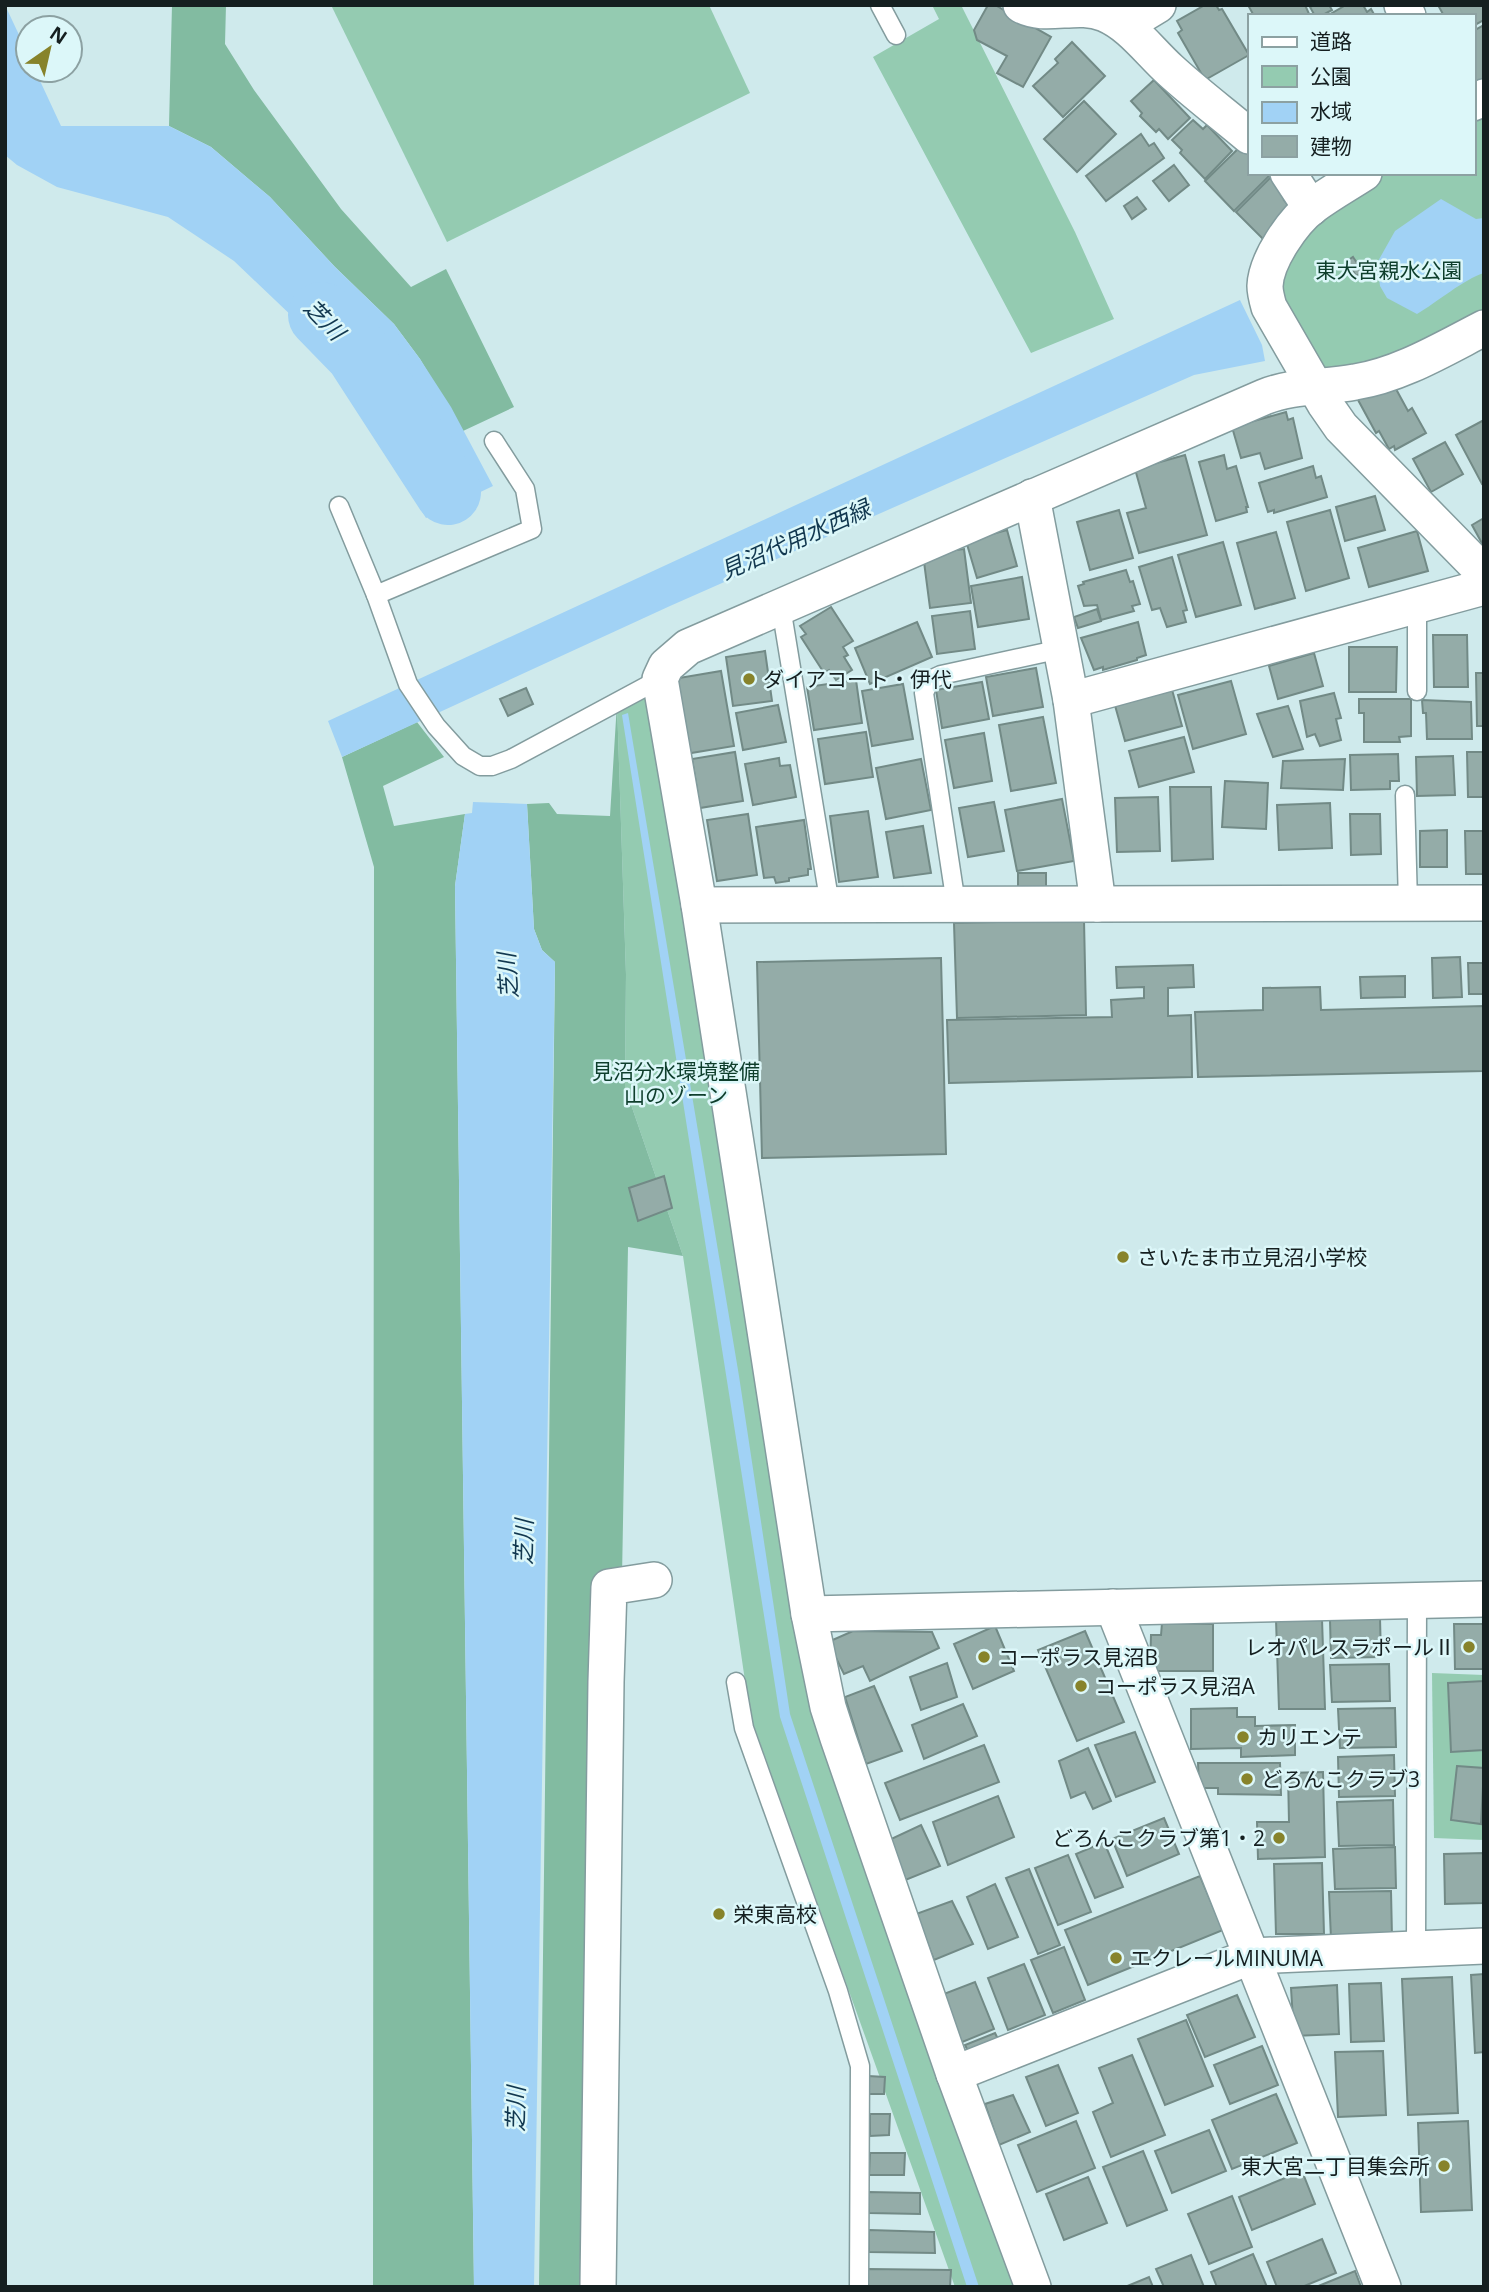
<svg xmlns="http://www.w3.org/2000/svg" width="1489" height="2292" font-family="'Open Sans','Noto Sans JP',sans-serif">
<rect width="100%" height="100%" fill="#cfeaec"/>
<g fill="#94cbb1">
<polygon points="331,5 709,5 750,93 447,242"/>
<polygon points="932,5 961,5 1075,232 1114,319 1031,353 873,57 939,19"/>
<polygon points="1484,97 1484,328 1315,387 1268,272 1364,173 1473,173 1473,103"/>
<polygon points="660,679 809,1614 1033,2287 955,2287 750,1715 683,1256 625,1087 626,974 617,703"/>
<polygon points="1432,1673 1484,1675 1484,1840 1434,1838"/>
</g>
<g fill="#82bba1">
<polygon points="172,5 226,5 225,44 254,90 341,209 411,287 446,269 514,407 463,431 420,359 394,324 335,267 270,197 211,147 169,126"/>
<polygon points="617,703 626,974 625,1087 683,1256 628,1247 622,1577 586,2287 539,2287 555,962 542,950 534,929 527,804 549,803 557,814 610,816"/>
<polygon points="417,722 444,757 383,786 394,826 465,814 455,886 474,2287 373,2287 374,867 342,757"/>
</g>
<g fill="#a1d2f5" fill-rule="evenodd">
<path d="M5,5l23,49v16h7l26,56h108l42,21 59,50 65,70 59,57 26,35 31,48 42,79 -67,32 -71,-119 -59,-79 -62,-59 -66,-44 -111,-30 -40,-22 -12,-10zM380,357l22,10 21,42 -4,6 3,10 -18,7c-22,-25 -30,-42 -24,-75z"/>
<path d="M1441,199l35,20 8,-1v55c-20,6 -48,30 -67,41l-30,-16 -7,-12 -3,-23 18,-32z"/>
<polygon points="1240,300 1262,345 1265,361 1194,375 670,606 342,757 328,721"/>
<polygon points="628,713 739,1376 790,1714 979,2287 967,2287 780,1717 622,715"/>
<polygon points="473,802 527,804 534,929 542,950 555,962 534,2287 474,2287 455,886 465,814 472,813"/>
</g>
<g fill="none" stroke-linecap="round" stroke-linejoin="round">
<polyline stroke="#a1d2f5" stroke-width="66" points="321,315 358,353 448,492"/>
</g>
<g fill="#94aca8" stroke="#728a86" stroke-width="2">
<polygon points="988,5 995,5 1051,37 1023,87 997,73 1007,56 977,40 974,30"/>
<polygon points="1205,5 1216,5 1219,10 1222,9 1249,55 1205,80 1178,33 1182,30 1177,21"/>
<polygon points="1248,5 1305,5 1310,16 1254,16"/>
<polygon points="1314,5 1329,5 1332,10 1321,16 1315,16 1310,7"/>
<polygon points="1346,5 1363,5 1367,12 1371,9 1375,16 1327,16"/>
<polygon points="1438,5 1484,5 1484,20 1473,26 1473,16 1444,16"/>
<polygon points="1484,25 1484,81 1478,85 1473,75 1473,31"/>
<polygon points="1072,42 1105,76 1063,117 1033,86 1058,63 1055,59"/>
<polygon points="1154,80 1190,118 1168,139 1159,129 1156,132 1140,116 1142,113 1131,101"/>
<polygon points="1084,101 1116,134 1077,172 1044,139"/>
<polygon points="1193,120 1203,129 1207,125 1232,151 1205,179 1180,153 1182,150 1172,140"/>
<polygon points="1141,134 1149,146 1154,143 1164,158 1106,201 1086,176"/>
<polygon points="1245,142 1249,147 1249,173 1272,173 1234,211 1205,181"/>
<polygon points="1174,165 1189,185 1169,201 1153,181"/>
<polygon points="1270,178 1288,196 1284,200 1291,208 1268,244 1236,212"/>
<polygon points="1137,197 1146,209 1132,219 1124,206"/>
<polygon points="1353,257 1363,272 1356,276 1347,261"/>
<polygon points="1390,378 1408,411 1412,408 1426,433 1395,450 1394,446 1389,449 1379,431 1376,433 1357,398"/>
<polygon points="1286,412 1288,420 1293,418 1302,458 1265,469 1260,453 1241,458 1232,427"/>
<polygon points="1484,420 1484,483 1482,484 1456,435"/>
<polygon points="1445,442 1463,474 1431,492 1413,459"/>
<polygon points="1185,455 1207,535 1139,553 1127,513 1146,508 1135,469"/>
<polygon points="1224,455 1227,469 1236,466 1248,507 1246,507 1247,512 1216,521 1199,462"/>
<polygon points="1313,466 1316,478 1321,476 1327,497 1274,513 1274,510 1268,512 1259,483"/>
<polygon points="1375,496 1385,530 1345,541 1336,507"/>
<polygon points="1119,510 1133,558 1090,570 1077,522"/>
<polygon points="1330,510 1349,578 1306,591 1287,522"/>
<polygon points="1484,518 1484,547 1472,525"/>
<polygon points="1007,530 1017,566 977,578 966,541"/>
<polygon points="1417,531 1428,571 1369,587 1358,548"/>
<polygon points="1276,532 1295,598 1255,609 1237,543"/>
<polygon points="1223,542 1241,605 1196,617 1178,555"/>
<polygon points="964,549 971,603 930,608 923,554"/>
<polygon points="1172,557 1187,610 1183,611 1186,622 1167,627 1160,608 1152,610 1139,567"/>
<polygon points="1126,570 1130,582 1133,581 1140,604 1132,606 1134,611 1101,620 1097,605 1084,606 1078,586 1084,584 1083,582"/>
<polygon points="1022,577 1029,619 978,627 971,586"/>
<polygon points="831,607 853,641 843,647 848,655 844,657 852,670 836,680 829,670 824,673 801,637 806,634 800,626"/>
<polygon points="1097,609 1101,621 1078,628 1074,617"/>
<polygon points="970,611 975,649 937,654 932,616"/>
<polygon points="917,622 932,657 870,684 855,648"/>
<polygon points="1138,622 1146,655 1137,658 1137,660 1103,670 1103,667 1094,670 1081,638"/>
<polygon points="1433,635 1467,635 1468,687 1434,687"/>
<polygon points="1349,647 1397,647 1396,692 1349,692"/>
<polygon points="765,651 772,701 733,706 726,657"/>
<polygon points="1314,653 1323,686 1278,699 1269,666"/>
<polygon points="1036,668 1043,707 993,716 986,677"/>
<polygon points="721,671 734,746 685,754 673,679"/>
<polygon points="1476,673 1484,673 1484,726 1477,726"/>
<polygon points="856,680 862,723 814,730 807,687"/>
<polygon points="1231,681 1246,734 1193,749 1178,695"/>
<polygon points="982,682 989,719 942,728 936,690"/>
<polygon points="903,684 913,739 872,746 862,691"/>
<polygon points="1171,686 1182,726 1125,741 1114,702"/>
<polygon points="526,688 533,704 508,716 500,699"/>
<polygon points="1334,693 1341,718 1336,719 1341,740 1320,746 1315,734 1307,737 1300,701"/>
<polygon points="1359,699 1411,699 1411,736 1399,737 1400,742 1364,742 1364,713 1359,713"/>
<polygon points="1422,700 1471,702 1472,739 1427,739 1426,713 1423,713"/>
<polygon points="778,705 786,742 743,750 736,713"/>
<polygon points="1288,706 1303,749 1273,757 1257,714"/>
<polygon points="1043,717 1056,783 1011,791 999,725"/>
<polygon points="866,732 873,777 825,784 818,739"/>
<polygon points="984,733 992,781 954,788 945,740"/>
<polygon points="1184,737 1194,772 1139,787 1129,751"/>
<polygon points="735,752 743,801 700,808 692,759"/>
<polygon points="1467,752 1484,752 1484,797 1468,797"/>
<polygon points="1398,754 1399,781 1390,781 1390,789 1351,790 1350,755"/>
<polygon points="1453,756 1455,795 1417,796 1416,757"/>
<polygon points="779,758 780,766 790,765 796,797 753,805 745,764"/>
<polygon points="921,759 931,810 886,819 876,768"/>
<polygon points="1345,759 1343,790 1281,788 1283,761"/>
<polygon points="1225,781 1268,783 1266,829 1222,827"/>
<polygon points="1170,787 1211,787 1213,859 1172,861"/>
<polygon points="1158,797 1160,851 1117,852 1115,798"/>
<polygon points="1062,799 1074,861 1017,871 1005,810"/>
<polygon points="994,802 1004,851 968,857 959,808"/>
<polygon points="1330,803 1332,848 1279,850 1277,805"/>
<polygon points="868,811 878,877 839,882 830,816"/>
<polygon points="748,814 757,875 717,881 707,820"/>
<polygon points="1350,814 1380,814 1381,854 1351,855"/>
<polygon points="804,820 811,869 808,869 808,875 789,878 789,881 776,883 774,877 764,878 756,827"/>
<polygon points="923,826 931,873 894,878 886,832"/>
<polygon points="1447,830 1447,867 1420,867 1420,831"/>
<polygon points="1465,831 1484,831 1484,874 1466,874"/>
<rect x="1018" y="873" width="28" height="14"/>
<polygon points="1084,920 1086,1015 957,1018 954,923"/>
<polygon points="1460,957 1462,997 1433,998 1432,958"/>
<polygon points="941,958 946,1154 762,1158 757,962"/>
<polygon points="1468,963 1484,963 1484,994 1469,994"/>
<polygon points="1193,965 1194,987 1168,988 1168,1016 1191,1015 1192,1077 949,1083 947,1020 1112,1017 1111,1000 1144,998 1144,987 1117,988 1116,967"/>
<polygon points="1405,976 1405,997 1361,998 1360,977"/>
<polygon points="1320,987 1321,1010 1484,1006 1484,1071 1198,1077 1195,1012 1263,1010 1263,988"/>
<polygon points="664,1176 672,1208 638,1221 629,1188"/>
<polygon points="1380,1618 1381,1657 1331,1658 1330,1620"/>
<polygon points="1322,1619 1325,1709 1279,1709 1276,1620"/>
<polygon points="1162,1623 1213,1624 1213,1671 1150,1671 1151,1635 1161,1635"/>
<polygon points="1454,1624 1484,1624 1484,1669 1455,1669"/>
<polygon points="995,1626 1014,1671 973,1689 954,1644"/>
<polygon points="853,1631 932,1632 939,1648 870,1681 863,1666 844,1674 828,1642"/>
<polygon points="1085,1631 1124,1722 1077,1741 1038,1650"/>
<polygon points="947,1663 957,1697 921,1710 910,1677"/>
<polygon points="1389,1664 1390,1701 1332,1702 1330,1665"/>
<polygon points="1484,1681 1484,1750 1451,1752 1448,1683"/>
<polygon points="874,1686 902,1751 866,1764 845,1697"/>
<polygon points="963,1704 977,1736 924,1759 912,1725"/>
<polygon points="1237,1708 1237,1717 1255,1717 1255,1726 1295,1725 1295,1755 1241,1757 1241,1748 1191,1749 1191,1709"/>
<polygon points="1395,1708 1396,1747 1340,1748 1338,1709"/>
<polygon points="1135,1732 1155,1782 1116,1797 1095,1745"/>
<polygon points="984,1745 999,1782 900,1820 885,1783"/>
<polygon points="1088,1748 1111,1801 1093,1809 1085,1792 1071,1798 1059,1761"/>
<polygon points="1394,1755 1395,1796 1339,1797 1338,1757"/>
<polygon points="1198,1763 1280,1763 1281,1795 1218,1794 1218,1788 1199,1788"/>
<polygon points="1457,1766 1484,1768 1481,1824 1451,1820"/>
<polygon points="1323,1772 1325,1857 1258,1859 1257,1822 1289,1822 1288,1773"/>
<polygon points="998,1796 1014,1837 948,1865 933,1822"/>
<polygon points="1393,1800 1394,1845 1339,1846 1337,1802"/>
<polygon points="1164,1818 1179,1854 1127,1876 1112,1839"/>
<polygon points="921,1825 940,1866 903,1881 889,1840"/>
<polygon points="1104,1842 1123,1887 1095,1898 1076,1854"/>
<polygon points="1395,1847 1396,1888 1335,1889 1333,1849"/>
<polygon points="1484,1853 1484,1903 1445,1904 1444,1854"/>
<polygon points="1068,1855 1091,1912 1058,1925 1035,1868"/>
<polygon points="1322,1863 1324,1934 1276,1934 1274,1864"/>
<polygon points="1029,1869 1060,1945 1038,1954 1006,1878"/>
<polygon points="1200,1876 1223,1930 1088,1985 1065,1930"/>
<polygon points="995,1884 1018,1937 988,1949 967,1897"/>
<polygon points="1391,1891 1392,1937 1331,1939 1329,1892"/>
<polygon points="952,1901 973,1944 934,1960 916,1914"/>
<polygon points="1064,1947 1085,2000 1053,2013 1031,1960"/>
<polygon points="1024,1964 1045,2015 1008,2030 988,1978"/>
<polygon points="1484,1974 1484,2052 1475,2053 1471,1975"/>
<polygon points="1452,1977 1458,2113 1408,2115 1402,1979"/>
<polygon points="975,1982 994,2029 955,2045 936,1997"/>
<polygon points="1381,1983 1384,2041 1351,2042 1349,1984"/>
<polygon points="1337,1985 1339,2034 1294,2036 1291,1988"/>
<polygon points="1237,1995 1255,2037 1205,2057 1187,2015"/>
<polygon points="1186,2020 1213,2086 1165,2105 1138,2039"/>
<polygon points="995,2033 999,2041 969,2053 965,2045"/>
<polygon points="1262,2046 1278,2085 1230,2104 1214,2065"/>
<polygon points="1383,2051 1386,2115 1338,2117 1335,2052"/>
<polygon points="1132,2055 1165,2135 1111,2157 1093,2112 1113,2103 1099,2068"/>
<polygon points="1058,2065 1078,2113 1046,2126 1026,2077"/>
<polygon points="868,2076 885,2077 884,2094 868,2094"/>
<polygon points="1276,2094 1297,2143 1232,2169 1212,2120"/>
<polygon points="1013,2095 1030,2132 999,2145 985,2104"/>
<polygon points="870,2114 890,2114 889,2135 870,2136"/>
<polygon points="1076,2121 1095,2168 1037,2192 1018,2145"/>
<polygon points="1468,2121 1472,2210 1421,2212 1418,2123"/>
<polygon points="1209,2130 1226,2171 1172,2193 1155,2151"/>
<polygon points="1143,2151 1167,2210 1127,2226 1103,2167"/>
<polygon points="870,2153 905,2153 904,2175 869,2175"/>
<polygon points="1302,2171 1315,2204 1252,2230 1239,2197"/>
<polygon points="1088,2177 1107,2223 1064,2240 1046,2194"/>
<polygon points="868,2192 920,2193 920,2214 869,2213"/>
<polygon points="1232,2196 1252,2247 1209,2264 1188,2214"/>
<polygon points="869,2230 934,2232 935,2253 869,2252"/>
<polygon points="1322,2239 1336,2273 1302,2287 1277,2287 1267,2262"/>
<polygon points="1253,2254 1267,2287 1217,2287 1211,2272"/>
<polygon points="1191,2255 1204,2287 1164,2287 1156,2269"/>
<polygon points="868,2269 951,2270 950,2287 868,2287"/>
<polygon points="1355,2271 1361,2287 1316,2287"/>
<polygon points="1149,2277 1153,2287 1125,2287"/>
</g>
<g fill="none" stroke-linecap="round" stroke-linejoin="round">
<defs>
<g id="lane">
<polyline points="880,5 896,35"/>
<polyline points="339,506 376,595 408,684 436,726 463,756 480,766 492,766 511,759 660,679"/>
<polyline points="376,595 532,529 525,489 494,441"/>
<polyline points="781,607 830,905"/>
<polyline points="1417,607 1417,691"/>
<polyline points="1405,795 1408,903"/>
<polyline points="956,904 924,693 930,680 941,675 1061,649"/>
<polyline points="736,1682 744,1728 838,1991 860,2066 859,2287"/>
<polyline points="1416,1950 1417,1600"/>
</g>
<g id="street">
<path d="M1021,5c25,14 56,-3 84,9 26,11 44,37 65,56 25,23 53,44 79,66"/>
<polyline points="1402,5 1408,16"/>
<polyline points="1125,25 1158,5"/>
<polyline points="1473,103 1484,97"/>
<polyline points="1288,173 1311,208"/>
<path d="M1364,173c-17,11 -35,21 -51,33 -20,15 -47,54 -48,80 0,7 2,14 4,21l56,97 16,23 143,146"/>
<polyline points="1032,497 1071,700 1098,904"/>
<polyline points="1071,700 1484,587"/>
<polyline points="699,905 1484,903"/>
<polyline points="1113,1607 1383,2287"/>
<polyline points="809,1614 1484,1599"/>
<polyline points="954,2074 1252,1956 1484,1946"/>
<polyline points="598,2287 606,1682 609,1587 654,1580"/>
<path d="M1033,2287l-79,-213 -116,-336 -10,-31 -19,-93 -110,-709 -39,-226 6,-13 22,-19 576,-250c29,-12 60,-9 91,-15 45,-7 88,-33 129,-54"/>
</g>
</defs>
<use href="#lane" stroke="#839c9e" stroke-width="21"/>
<use href="#street" stroke="#839c9e" stroke-width="38"/>
<use href="#lane" stroke="#fff" stroke-width="18"/>
<use href="#street" stroke="#fff" stroke-width="35"/>
</g>
<g fill="#87832b" stroke="#dcf7f9" stroke-width="2.5">
<circle cx="749" cy="679" r="7"/>
<circle cx="1123" cy="1257" r="7"/>
<circle cx="1469" cy="1647" r="7"/>
<circle cx="984" cy="1657" r="7"/>
<circle cx="1081" cy="1686" r="7"/>
<circle cx="1243" cy="1737" r="7"/>
<circle cx="1247" cy="1779" r="7"/>
<circle cx="1279" cy="1838" r="7"/>
<circle cx="719" cy="1914" r="7"/>
<circle cx="1116" cy="1958" r="7"/>
<circle cx="1444" cy="2166" r="7"/>
</g>
<g text-anchor="middle" dominant-baseline="central" stroke-width="5" stroke-linejoin="round" paint-order="stroke">
<g font-size="21" fill="#0e3e2c" stroke="#dcf7f9">
<text x="1389" y="270">東大宮親水公園</text>
<text x="676" y="1071">見沼分水環境整備<tspan x="676" dy="24">山のゾーン</tspan></text>
</g>
<g font-size="21" fill="#151f20" stroke="#dcf7f9" text-anchor="start">
<text x="763" y="679">ダイアコート・伊代</text>
<text x="1137" y="1257">さいたま市立見沼小学校</text>
<text x="1455" y="1647" text-anchor="end">レオパレスラポールⅡ</text>
<text x="998" y="1657">コーポラス見沼B</text>
<text x="1095" y="1686">コーポラス見沼A</text>
<text x="1257" y="1737">カリエンテ</text>
<text x="1261" y="1779">どろんこクラブ3</text>
<text x="1265" y="1838" text-anchor="end">どろんこクラブ第1・2</text>
<text x="733" y="1914">栄東高校</text>
<text x="1130" y="1958">エクレールMINUMA</text>
<text x="1430" y="2166" text-anchor="end">東大宮二丁目集会所</text>
</g>
<g font-size="23" font-style="italic" fill="#11374f" stroke="#dcf7f9">
<text transform="translate(325 319) rotate(46)">芝川</text>
<text transform="translate(795 539) rotate(-24)">見沼代用水西緑</text>
<text transform="translate(507 976) rotate(-94)">芝川</text>
<text transform="translate(523 1542) rotate(-89)">芝川</text>
<text transform="translate(515 2109) rotate(-89)">芝川</text>
</g>
</g>
<rect width="1489" height="2292" fill="none" stroke="#151f20" stroke-width="14"/>
<rect x="1248" y="14" width="228" height="161" fill="#dcf7f9" stroke="#8ca1a2" stroke-width="2"/>
<rect x="1262" y="37" width="35" height="10" fill="#ffffff" stroke="#8ca1a2" stroke-width="2"/>
<text x="1310" y="49" font-size="21" fill="#151f20">道路</text>
<rect x="1262" y="66" width="35" height="21" fill="#94cbb1" stroke="#8ca1a2" stroke-width="2"/>
<text x="1310" y="84" font-size="21" fill="#151f20">公園</text>
<rect x="1262" y="102" width="35" height="21" fill="#a1d2f5" stroke="#8ca1a2" stroke-width="2"/>
<text x="1310" y="119" font-size="21" fill="#151f20">水域</text>
<rect x="1262" y="136" width="35" height="21" fill="#94aca8" stroke="#8ca1a2" stroke-width="2"/>
<text x="1310" y="154" font-size="21" fill="#151f20">建物</text>
<g transform="translate(49 49) rotate(34)"><circle r="33" fill="#dcf7f9" stroke="#8ca1a2" stroke-width="2"/>
<path d="M0-5L12 26L0 18L-12 26Z" fill="#87832b"/>
<text y="-10" font-size="19" font-weight="bold" text-anchor="middle" fill="#151f20">N</text>
</g>
</svg>
